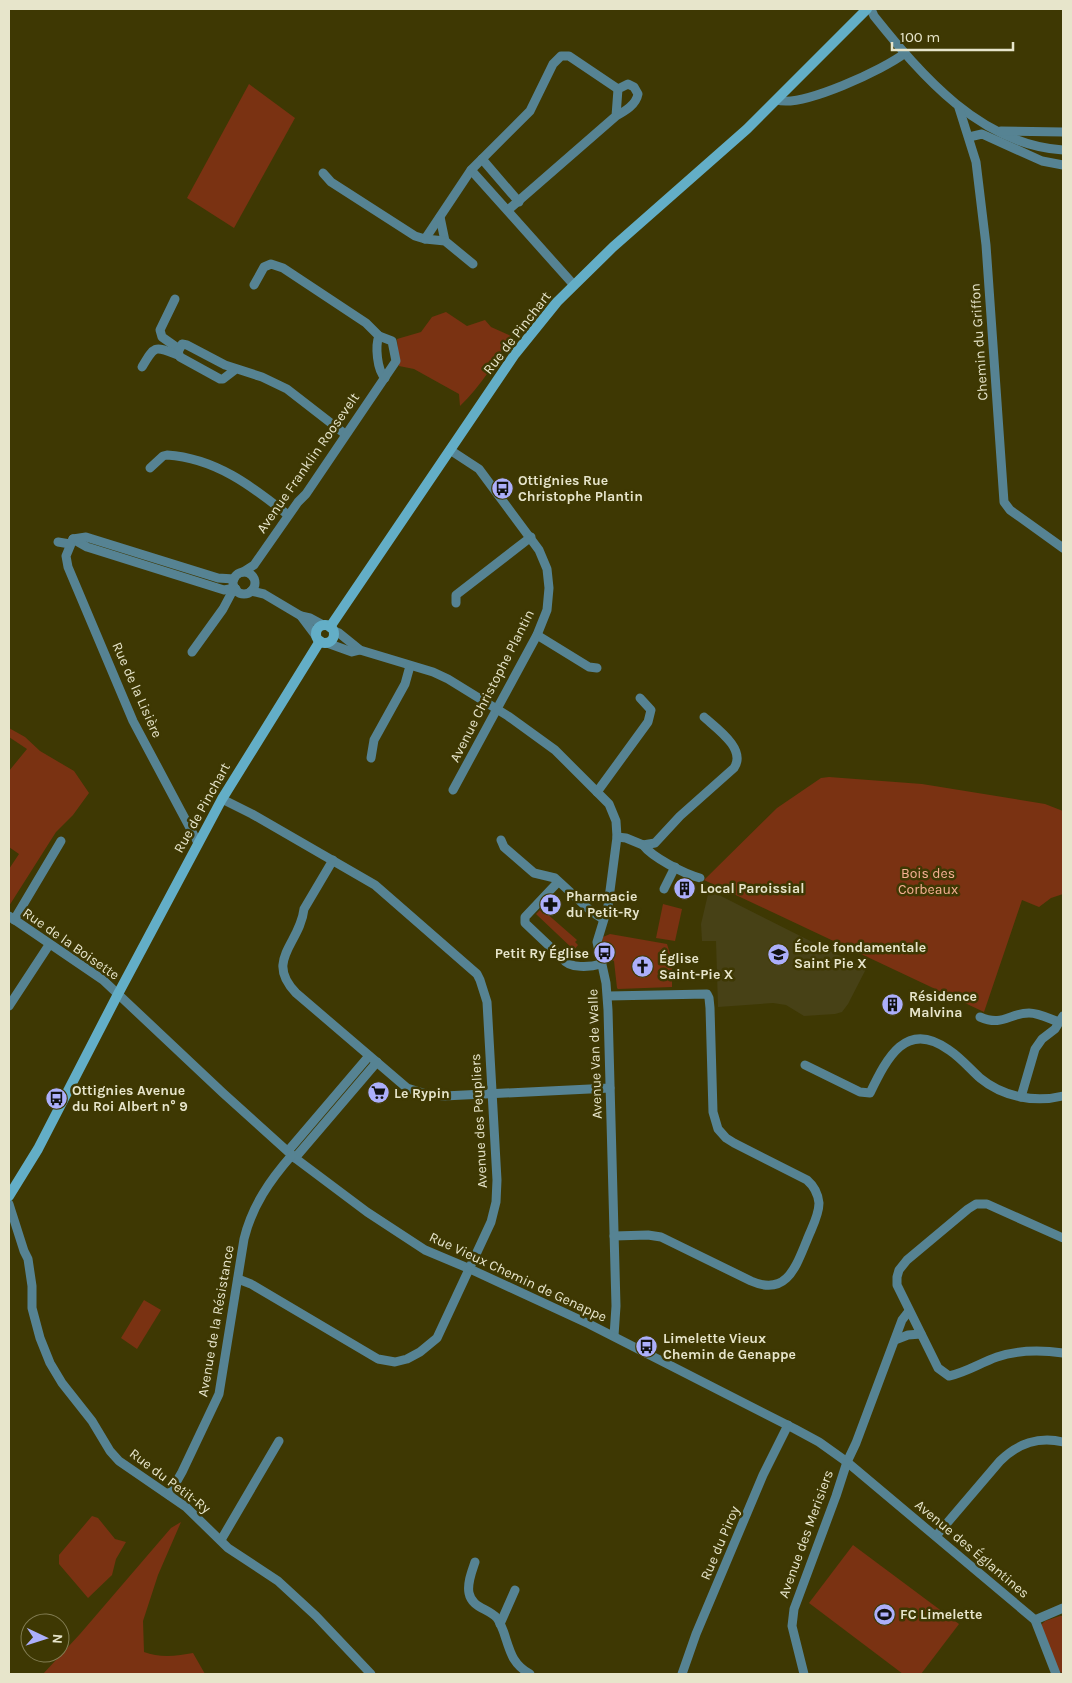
<svg xmlns="http://www.w3.org/2000/svg" width="1072" height="1683" font-family="Karla,sans-serif">
<rect width="100%" height="100%" fill="#3e3803"/>
<polygon fill="#474116" points="709,890 866,969 848,1004 842,1012 835,1014 804,1016 786,1005 773,1003 718,1007 716,941 702,941 701,924"/>
<g fill="#7a3212">
<polygon points="249,84 295,118 234,228 187,198"/>
<path d="M446,312l21,14 18,-6 6,7 20,9c-15,25 -30,50 -51,70l-1,-12 -45,-25 -15,-3 -2,-27 24,-7 11,-15z"/>
<polygon points="9,728 25,737 40,751 74,771 89,793 73,815 56,832 9,906 9,869 19,854 9,847 9,771 27,749 9,737"/>
<polygon points="829,777 922,784 1045,804 1063,811 1063,894 1051,898 1039,907 1022,900 984,1012 704,880 777,808 821,778"/>
<polygon points="663,904 682,909 675,941 656,938"/>
<polygon points="540,910 543,914 545,912 577,940 575,942 578,945 574,950 536,914"/>
<path d="M610,934l57,10 5,16v27l-54,2 -1,-1 -3,-27c-10,-5 -14,-13 -11,-24z"/>
<polygon points="144,1300 161,1310 137,1349 121,1338"/>
<polygon points="92,1516 98,1518 115,1539 126,1542 116,1559 112,1575 88,1598 59,1564 59,1555"/>
<path d="M181,1522l-23,53 -15,46 1,31c15,6 34,4 49,1l12,21h-162l37,-40 91,-106z"/>
<polygon points="853,1545 959,1624 921,1674 903,1674 809,1603"/>
<polygon points="1060,1616 1063,1616 1062,1673 1059,1671 1041,1625 1045,1621"/>
</g>
<g fill="none" stroke-linecap="round" stroke-linejoin="round">
<g stroke="#568393" stroke-width="9">
<path d="M871,9l3,7c48,60 107,129 189,134"/>
<path d="M777,100c25,8 108,-31 128,-47"/>
<polyline points="959,108 976,162 986,245 1004,502 1010,510 1063,548"/>
<polyline points="1001,131 1063,132"/>
<polyline points="969,137 982,134 1042,161 1063,165"/>
<polyline points="482,159 519,202"/>
<polyline points="471,170 573,284"/>
<polyline points="323,173 331,182 415,236 425,239 471,170 530,111 553,64 561,56 569,56 618,89"/>
<path d="M508,210l108,-94c9,-5 20,-11 22,-22l-4,-7 -6,-3 -10,5 -2,27"/>
<polyline points="440,217 445,241"/>
<polyline points="425,239 445,241 473,264"/>
<polyline points="175,299 160,330 162,337 179,349"/>
<path d="M379,336c-4,10 -2,34 6,42"/>
<path d="M142,367c13,-22 12,-21 36,-12"/>
<polyline points="236,369 223,379 220,379 180,357 178,352 182,344 187,345 225,365 262,377 287,389 345,434"/>
<polyline points="450,450 479,469 539,550 547,569 549,588 547,610 537,635 453,790"/>
<path d="M150,468l13,-12 4,-1c48,3 85,31 121,60"/>
<polyline points="73,539 66,556 68,567 133,721 198,843"/>
<polyline points="73,539 87,547 224,590 235,588"/>
<polyline points="73,539 86,537 218,578 234,579"/>
<polyline points="58,542 70,544"/>
<polyline points="243,572 254,565 298,502 306,494 396,361 392,341 379,336 366,323 283,268 271,264 264,267 254,285"/>
<circle cx="244" cy="583" r="11"/>
<polyline points="251,591 264,594 301,616 316,636"/>
<polyline points="456,603 456,595 531,537"/>
<polyline points="301,616 310,618 323,625"/>
<polyline points="334,631 339,633 360,650 433,672 448,679 508,716 555,750 609,804 616,821 617,837 608,906 597,942 606,983 608,1010 616,1306 614,1336"/>
<polyline points="537,635 589,667 597,668"/>
<polyline points="327,643 352,652 360,650"/>
<polyline points="192,652 223,609 232,592 236,589"/>
<polyline points="371,758 374,740 405,684 410,666"/>
<polyline points="597,792 648,722 651,710 640,698"/>
<polyline points="222,799 252,814 375,885 477,974 480,980 487,1002 497,1180 496,1202 491,1222 437,1338 420,1352 407,1359 395,1362 378,1359 251,1284 238,1279"/>
<path d="M617,837l9,1 17,7 12,-2 25,-27 54,-48c13,-19 -18,-40 -30,-51"/>
<polyline points="501,840 504,847 534,873 555,878 592,912 603,919"/>
<path d="M643,845c9,12 41,29 57,33"/>
<path d="M333,860l-29,49c-4,35 -40,51 -8,84l111,95 19,6 18,2 166,-8"/>
<path d="M558,882l-33,35v6l38,36c6,10 28,8 38,5"/>
<polyline points="664,889 675,867"/>
<polyline points="9,916 103,980 223,1093 295,1158 367,1212 425,1250 470,1269 589,1324 795,1429 819,1442 847,1462 1035,1620 1056,1674"/>
<polyline points="14,920 61,841"/>
<path d="M608,996l99,-2 2,4 1,10 3,104 5,17 8,9 8,5 73,37c7,6 11,14 12,23 0,13 -8,26 -12,37 -11,26 -20,57 -56,41l-90,-44 -13,-2 -34,1"/>
<polyline points="9,1006 49,945"/>
<path d="M980,1017c23,10 29,-4 49,-4 10,0 21,6 30,9"/>
<path d="M805,1065l55,27 10,1c17,-35 36,-74 79,-43 12,8 21,19 31,28 23,19 55,25 83,18"/>
<polyline points="1021,1097 1035,1049 1042,1039 1055,1029 1063,1016"/>
<polyline points="288,1151 369,1056"/>
<polyline points="295,1158 377,1062"/>
<polyline points="9,1204 24,1251 28,1259 32,1286 32,1308 40,1338 50,1363 62,1383 92,1421 110,1451 119,1461 186,1507 228,1548 278,1581 316,1616 371,1674"/>
<path d="M1063,1238l-76,-34h-11l-8,5 -61,51 -8,10 -2,7v8l41,83 11,8c18,-4 31,-13 48,-19 21,-7 44,-7 66,-4"/>
<polyline points="895,1340 908,1335 921,1334"/>
<path d="M169,1495l13,-23 37,-78 25,-155c8,-33 26,-59 48,-84"/>
<path d="M936,1536l64,-75c17,-17 39,-25 63,-19"/>
<polyline points="221,1540 279,1441"/>
<path d="M475,1562c-3,9 -8,21 -6,31 3,15 19,15 28,25 3,4 5,10 7,15 6,18 8,31 26,41"/>
<polyline points="1035,1620 1063,1608"/>
<polyline points="500,1624 515,1590"/>
<polyline points="682,1674 696,1634 763,1475 788,1425"/>
<polyline points="804,1674 792,1626 794,1609 836,1496 847,1462 856,1443 902,1320 909,1311"/>
</g>
<g stroke="#63aec7" stroke-width="10">
<circle cx="325" cy="634" r="9"/>
<polyline points="330,627 515,354 557,302 613,247 747,129 867,9"/>
<polyline points="9,1196 38,1149 118,994 222,799 320,641"/>
</g>
</g>
<defs>
<symbol id="bus-disc" viewBox="-11 -11 22 22"><circle r="9.5" fill="#acaffb" stroke="#3e3803"/><path d="M-5-6H5V4H4V6H2V4H-2V6H-4V4H-5ZM-3.5-4V0h7V-4ZM-3.5 1.2v1.5H-2V1.2ZM2 1.2v1.5H3.5V1.2Z" fill="#111"/></symbol>
<symbol id="building-disc" viewBox="-11 -11 22 22"><circle r="9.5" fill="#acaffb" stroke="#3e3803"/><path d="M-4-6H4V6H1V3H-1V6H-4ZM-2.5-4.3h1.7v1.8h-1.7ZM.8-4.3h1.7v1.8H.8ZM-2.5-1h1.7V.8h-1.7ZM.8-1h1.7V.8H.8Z" fill="#111"/></symbol>
<symbol id="pharmacy-disc" viewBox="-11 -11 22 22"><circle r="9.5" fill="#acaffb" stroke="#3e3803"/><path d="M-2-6h4v4h4v4h-4v4h-4v-4h-4v-4h4Z" fill="#111"/></symbol>
<symbol id="school-disc" viewBox="-11 -11 22 22"><circle r="9.5" fill="#acaffb" stroke="#3e3803"/><path d="M0-5L7-2L0 1L-7-2ZM-4 1L0 2.5L4 1V4Q0 6-4 4Z" fill="#111"/></symbol>
<symbol id="church-disc" viewBox="-11 -11 22 22"><circle r="9.5" fill="#acaffb" stroke="#3e3803"/><path d="M-1.2-6h2.4v3.5h3.3v2.4h-3.3V6h-2.4V-.1h-3.3v-2.4h3.3Z" fill="#111"/></symbol>
<symbol id="supermarket-disc" viewBox="-11 -11 22 22"><circle r="9.5" fill="#acaffb" stroke="#3e3803"/><path d="M-6-5.5h2.5l.6 2H6L4.5 2H-2.5L-4.4-4H-6ZM-1.5 3.2a1.3 1.3 0 1 0 .1 0ZM3 3.2a1.3 1.3 0 1 0 .1 0Z" fill="#111"/></symbol>
<symbol id="stadium-disc" viewBox="-11 -11 22 22"><circle r="9.5" fill="#acaffb" stroke="#3e3803"/><path d="M0-5a6.5 5 0 1 0 0 10a6.5 5 0 1 0 0-10ZM-3.5-1.8h7v3.6h-7Z" fill="#111"/></symbol>
</defs>
<g fill-rule="evenodd">
<use href="#bus-disc" x="490" y="476" width="25" height="25"/>
<use href="#building-disc" x="672" y="876" width="25" height="25"/>
<use href="#pharmacy-disc" x="538" y="892" width="25" height="25"/>
<use href="#bus-disc" x="592" y="940" width="25" height="25"/>
<use href="#school-disc" x="766" y="942" width="25" height="25"/>
<use href="#church-disc" x="630" y="954" width="25" height="25"/>
<use href="#building-disc" x="880" y="992" width="25" height="25"/>
<use href="#supermarket-disc" x="366" y="1080" width="25" height="25"/>
<use href="#bus-disc" x="44" y="1086" width="25" height="25"/>
<use href="#bus-disc" x="634" y="1334" width="25" height="25"/>
<use href="#stadium-disc" x="872" y="1602" width="25" height="25"/>
</g>
<g text-anchor="middle" dominant-baseline="central" stroke-width="5" stroke-linejoin="round" paint-order="stroke">
<g font-size="14" fill="#e7e5cb" stroke="#3e3803">
<text transform="translate(517 333) rotate(-52)">Rue de Pinchart</text>
<text transform="translate(979 342) rotate(-94)">Chemin du Griffon</text>
<text transform="translate(308 463) rotate(-55)">Avenue Franklin Roosevelt</text>
<text transform="translate(492 686) rotate(-63)">Avenue Christophe Plantin</text>
<text transform="translate(137 690) rotate(66)">Rue de la Lisière</text>
<text transform="translate(202 808) rotate(-61)">Rue de Pinchart</text>
<text transform="translate(71 944) rotate(35)">Rue de la Boisette</text>
<text transform="translate(595 1054) rotate(-92)">Avenue Van de Walle</text>
<text transform="translate(479 1121) rotate(-93)">Avenue des Peupliers</text>
<text transform="translate(518 1277) rotate(25)">Rue Vieux Chemin de Genappe</text>
<text transform="translate(216 1321) rotate(-80)">Avenue de la Résistance</text>
<text transform="translate(170 1481) rotate(37)">Rue du Petit-Ry</text>
<text transform="translate(806 1534) rotate(-70)">Avenue des Merisiers</text>
<text transform="translate(720 1543) rotate(-67)">Rue du Piroy</text>
<text transform="translate(972 1549) rotate(40)">Avenue des Églantines</text>
</g>
<g font-size="14" font-weight="bold" fill="#e7e5cb" stroke="#3e3803" text-anchor="start">
<text x="518" y="480">Ottignies Rue<tspan x="518" dy="16">Christophe Plantin</tspan></text>
<text x="700" y="888">Local Paroissial</text>
<text x="566" y="896">Pharmacie<tspan x="566" dy="16">du Petit-Ry</tspan></text>
<text x="794" y="947">École fondamentale<tspan x="794" dy="16">Saint Pie X</tspan></text>
<text x="589" y="953" text-anchor="end">Petit Ry Église</text>
<text x="659" y="958">Église<tspan x="659" dy="16">Saint-Pie X</tspan></text>
<text x="909" y="996">Résidence<tspan x="909" dy="16">Malvina</tspan></text>
<text x="72" y="1090">Ottignies Avenue<tspan x="72" dy="16">du Roi Albert n° 9</tspan></text>
<text x="394" y="1093">Le Rypin</text>
<text x="663" y="1338">Limelette Vieux<tspan x="663" dy="16">Chemin de Genappe</tspan></text>
<text x="900" y="1614">FC Limelette</text>
</g>
<g font-size="14" fill="#f6b094" stroke="#3e3803">
<text x="928" y="873">Bois des<tspan x="928" dy="16">Corbeaux</tspan></text>
</g>
</g>
<rect width="1072" height="1683" fill="none" stroke="#e7e5cb" stroke-width="20"/>
<g transform="translate(45 1638) rotate(94)"><circle r="24" fill="#3e3803" stroke="#827d53"/>
<path d="M0-4L9 19L0 12L-9 19Z" fill="#acaffb"/>
<text y="-8" font-size="14" font-weight="bold" text-anchor="middle" fill="#e7e5cb">N</text>
</g>
<path d="M892 42v8h121v-8" fill="none" stroke="#e7e5cb" stroke-width="2.5"/>
<text x="900" y="42" font-size="15" fill="#e7e5cb" stroke="#3e3803" stroke-width="4" paint-order="stroke">100 m</text>
</svg>
